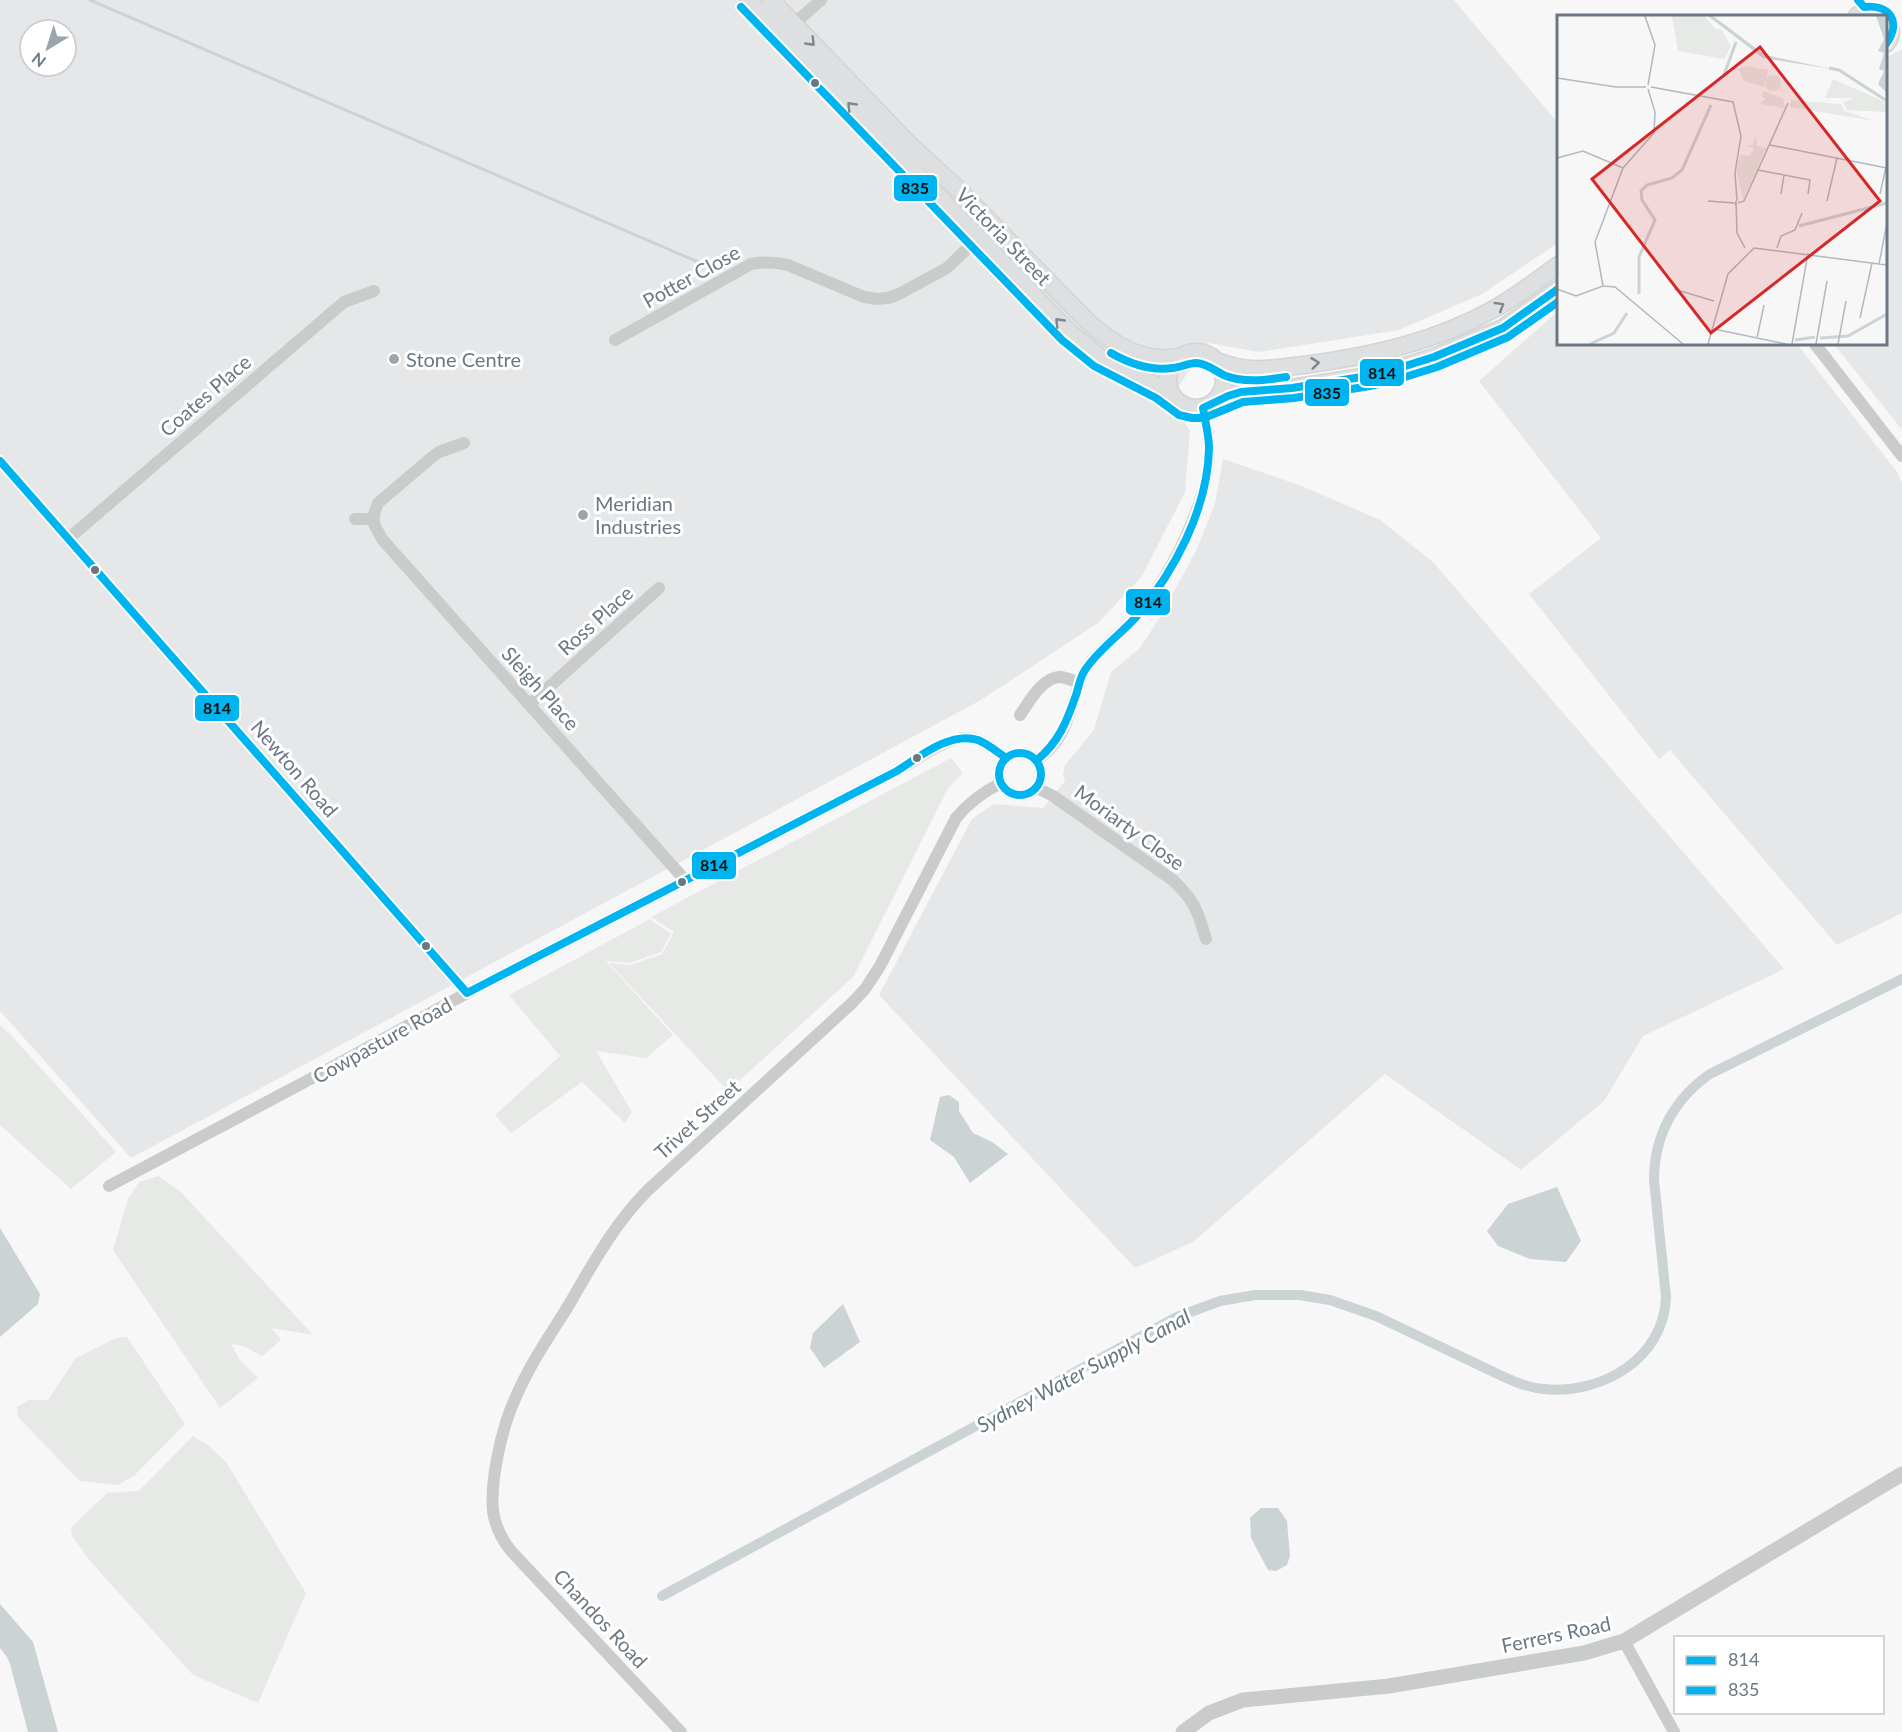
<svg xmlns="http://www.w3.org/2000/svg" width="1902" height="1732" font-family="Lato,sans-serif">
<rect width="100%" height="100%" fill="#f7f7f7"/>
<g fill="#e6e7e8" fill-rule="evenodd">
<path d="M0,0h1454l104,123v120l-76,51 -83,36 -140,22 -51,-9 -38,56 20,32 -5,61 -43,84 -44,47 -117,77 -850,458 -131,-147zM30,30h36v36h-36z"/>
<polygon points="1902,49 1902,430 1834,344 1886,344 1886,58"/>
<polygon points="1558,311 1558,344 1797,344 1897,472 1902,484 1902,913 1837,945 1670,750 1659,759 1529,594 1601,538 1479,381"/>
<polygon points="1223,459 1302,486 1380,520 1433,562 1784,969 1643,1036 1604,1101 1521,1170 1385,1074 1193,1242 1135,1268 879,995 972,819 994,804 1043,808 1065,781 1063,774 1065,765 1094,730 1111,672 1140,648 1162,614 1197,549 1215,503"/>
</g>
<g fill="#e6e9e5">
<polygon points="951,758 963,773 948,788 853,977 728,1091 609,963 630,965 662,954 674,932 651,917"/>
<polygon points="650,919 671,934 661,952 630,963 606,961 673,1035 646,1058 596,1051 632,1112 625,1123 582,1082 511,1133 495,1115 560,1056 509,995"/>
<polygon points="0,1025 11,1035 116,1152 71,1189 0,1125"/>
<polygon points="158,1176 180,1191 313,1335 272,1328 281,1340 262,1356 244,1346 231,1344 240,1360 258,1378 220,1408 113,1250 128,1199 139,1182"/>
<polygon points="127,1337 185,1424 135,1475 118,1485 80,1481 18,1417 17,1407 29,1400 48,1400 76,1358 116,1338"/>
<polygon points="193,1436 208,1445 226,1462 306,1593 258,1703 193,1675 90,1561 72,1536 71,1528 107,1493 139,1491"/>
</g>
<g fill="#ccd3d5">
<polygon points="949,1095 959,1102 959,1111 973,1133 992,1142 1008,1154 970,1183 954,1157 930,1140 940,1097"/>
<polygon points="1557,1187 1581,1241 1566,1262 1530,1259 1498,1246 1487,1231 1508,1204"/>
<polygon points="0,1228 40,1294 38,1304 0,1337"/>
<polygon points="843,1304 860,1342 824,1368 810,1348 813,1333"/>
<polygon points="1261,1508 1278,1508 1287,1521 1290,1556 1287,1565 1276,1571 1268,1570 1251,1538 1250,1518"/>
<polygon points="0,1604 33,1642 58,1732 28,1732 10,1664 7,1657 0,1648"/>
</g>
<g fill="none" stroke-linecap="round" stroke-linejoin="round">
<polyline stroke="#ccd3d5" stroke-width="3" points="90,0 712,268"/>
<path stroke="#ccd3d5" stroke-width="10" d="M662,1596l515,-279 43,-16 35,-6h45l30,5 46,16 128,61c13,6 26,11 40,12 57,6 120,-30 122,-92l-12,-117c0,-44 20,-81 56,-106l192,-95"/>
<defs>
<g id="secondary">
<polyline points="749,0 1070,333 1100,357 1162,389 1176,400"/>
<path d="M771,0l138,144 51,47 127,130c28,25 55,42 93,36"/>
<path d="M1857,16c17,-16 45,9 29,28"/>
<circle cx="1196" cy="380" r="28"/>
<path d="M1217,361c35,14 58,7 94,3 64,-9 126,-23 183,-55 23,-13 44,-29 64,-44"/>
<polyline points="1210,405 1228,396 1241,392 1292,388 1362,377 1386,372 1434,357 1503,328 1558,289"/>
</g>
</defs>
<use href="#secondary" stroke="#d3d4d5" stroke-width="19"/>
<g stroke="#cacccc" stroke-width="12">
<polyline points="788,29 821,0"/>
<path d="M615,340l136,-76c14,-3 24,-2 37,1l76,32 13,2 11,-1 11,-4 48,-26 31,-30"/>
<polyline points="1815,344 1902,456"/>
<polyline points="464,443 439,452 431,458 378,503 374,514 374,524 382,539 685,880"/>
<polyline points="0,461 467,993"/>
<polyline points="355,519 373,519"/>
<polyline points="68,539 344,302 374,291"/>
<polyline points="530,704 659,588"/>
<path d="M1020,715c9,-13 23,-39 41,-38 6,1 13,4 19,6"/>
<circle cx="1020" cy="774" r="21"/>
<path d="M1037,760c27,-19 30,-40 40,-69 2,-7 4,-15 8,-21 14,-22 37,-36 53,-56 33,-39 72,-114 71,-166 0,-13 -4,-27 -6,-40"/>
<path d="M1037,788l16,8 121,85c22,22 23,29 32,58"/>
<path d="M109,1186l205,-109 153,-84 430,-222c21,-12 57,-41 81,-31 10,4 19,12 28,18"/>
<polyline points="1624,1641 1674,1732"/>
<path d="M681,1732l-169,-180c-10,-12 -17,-26 -19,-41 -3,-31 9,-84 22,-112 14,-34 36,-65 55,-96 23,-40 45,-80 78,-113l204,-187 13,-14 15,-23 76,-148c13,-16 27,-26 45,-35"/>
</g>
<polyline stroke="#cacccc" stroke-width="15" points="1183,1732 1209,1713 1243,1700 1389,1686 1584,1653 1624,1641 1902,1474"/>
<use href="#secondary" stroke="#dedfe0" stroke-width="16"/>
<defs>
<g id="bus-1">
<path d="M1858,0l6,7c26,-3 38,15 22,37"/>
<path d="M0,461l467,532 430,-222c22,-14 53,-40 81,-31 10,4 19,12 28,18"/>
<circle cx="1020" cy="774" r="21"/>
<path d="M1037,760c22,-18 30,-39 39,-65 3,-9 4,-18 9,-25 14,-21 35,-35 51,-53 38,-45 72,-108 73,-169 0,-13 -4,-27 -6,-40l25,-12 13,-4 51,-4 70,-11 24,-5 48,-15 69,-29 55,-39"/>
</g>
<g id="bus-2">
<polyline points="741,7 1062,340 1094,366 1156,398 1179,415 1192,418 1204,418 1243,402 1294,398 1364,387 1389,382 1437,367 1508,337 1558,302"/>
<path d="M1111,353c19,11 40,18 62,15 8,-1 16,-5 23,-5 11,0 20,9 30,13 19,7 40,4 60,1"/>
</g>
</defs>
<use href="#bus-1" stroke="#fff" stroke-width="12"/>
<use href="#bus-2" stroke="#fff" stroke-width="12"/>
<use href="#bus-1" stroke="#00b5ef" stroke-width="8"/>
<use href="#bus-2" stroke="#00b5ef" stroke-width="8"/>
</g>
<defs><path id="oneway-chevron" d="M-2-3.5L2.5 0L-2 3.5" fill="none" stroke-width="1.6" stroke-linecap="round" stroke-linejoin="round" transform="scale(1.5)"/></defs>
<g stroke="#7c8792">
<use href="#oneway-chevron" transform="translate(811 42) rotate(46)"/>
<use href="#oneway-chevron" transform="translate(851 106) rotate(-134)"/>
<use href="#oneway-chevron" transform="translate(1500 306) rotate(-31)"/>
<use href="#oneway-chevron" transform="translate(1059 322) rotate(-134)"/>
<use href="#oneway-chevron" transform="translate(1315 363) rotate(-7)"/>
</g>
<g fill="#6b7884" stroke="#fff" stroke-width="2">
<circle cx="815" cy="83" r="5"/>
<circle cx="95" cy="570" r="5"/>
<circle cx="917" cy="758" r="5"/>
<circle cx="682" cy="882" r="5"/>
<circle cx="426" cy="946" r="5"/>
</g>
<g fill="#9ca4ac" stroke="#fff" stroke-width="2">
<circle cx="394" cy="359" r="6"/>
<circle cx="583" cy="515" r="6"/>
</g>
<g text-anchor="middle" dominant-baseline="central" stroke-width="6" stroke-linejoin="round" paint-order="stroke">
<g font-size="20" fill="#6b7884" stroke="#fff">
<text transform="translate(1004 236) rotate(46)">Victoria Street</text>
<text transform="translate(691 276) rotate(-29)">Potter Close</text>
<text transform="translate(205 395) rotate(-41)">Coates Place</text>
<text transform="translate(595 620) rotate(-42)">Ross Place</text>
<text transform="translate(541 688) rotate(48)">Sleigh Place</text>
<text transform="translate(295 768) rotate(49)">Newton Road</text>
<text transform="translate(1130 827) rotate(36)">Moriarty Close</text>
<text transform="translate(382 1040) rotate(-29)">Cowpasture Road</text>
<text transform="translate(697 1119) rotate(-42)">Trivet Street</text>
<text transform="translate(601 1618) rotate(47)">Chandos Road</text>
<text transform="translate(1556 1634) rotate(-12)">Ferrers Road</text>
</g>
<g font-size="20" fill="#6b7884" stroke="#fff" text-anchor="start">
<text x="406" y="359">Stone Centre</text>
<text x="595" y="503">Meridian<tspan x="595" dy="23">Industries</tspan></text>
</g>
<g font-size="21" font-style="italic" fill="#67787f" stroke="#fff">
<text transform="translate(1083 1370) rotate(-28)">Sydney Water Supply Canal</text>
</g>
</g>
<g transform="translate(1557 15)">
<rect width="330" height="330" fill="#f7f7f7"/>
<path d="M115,1h32l11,13h6l10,17 -7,13 -46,-8zM190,51l21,4 -4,17 -21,-6 -4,-13zM208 68a8 8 0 1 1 16 0a8 8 0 1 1-16 0ZM276,64l54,24v9l-40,-2 -4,-7 10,-5h-28zM206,76l20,7 2,10 -25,-4 6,-6 -4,-1zM234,85l50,4 3,7 31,10 -85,-14zM199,121l1,10 9,2 -23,52 -6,-27 3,-18 9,1 5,-7 -7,-4h6z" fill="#e6e9e5"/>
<path d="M151,1h5l52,39 67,14 -69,-11zM319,1h11v77l-9,-9 6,-13 -5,-2 5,-16 -6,-2 6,-12z" fill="#ccd3d5"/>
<path fill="none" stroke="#ccd3d5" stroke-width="3" d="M272,53l10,2 48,31M167,60l12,-33M242,211l88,-23M82,279v-37l16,-37 -13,-20 -1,-9 6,-6 25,-7 10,-8 29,-65M263,323l28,-2 39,-22M238,325l20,-3M33,329l24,-11 13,-20"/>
<path fill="none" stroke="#b2b9bf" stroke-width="1.5" d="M88,1l10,29 -7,40M0,63l59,9h30M94,72l82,15 8,34 -6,37 2,28M213,130l117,23M0,143l26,-7 40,17M201,155l52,10 -2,14M224,179l3,-19M323,179l6,-27M151,186l26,2M270,186l10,-43M181,188l6,-2 44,-98M178,190l1,-4 1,32 8,15M220,233l4,-12 14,-6 7,-17M322,249l8,-41M46,271l-8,-44 28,-74 31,-35 1,-21 -7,-23M0,274l19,7 27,-10 12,1 68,57M117,274l40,12M303,303l12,-55M157,314l72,15M200,323l7,-33M151,329l20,-70 26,-26 133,17M235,329l16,-91M259,329l11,-63M281,329l8,-43"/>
<path fill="#d62828" fill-opacity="0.15" stroke="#d62828" stroke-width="3" d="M203,32l120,154 -169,132 -119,-154z"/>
<rect width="330" height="330" fill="none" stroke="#6b7884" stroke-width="3"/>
</g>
<g stroke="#fff" stroke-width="2">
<rect x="893" y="174" width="45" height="28" rx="6" fill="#00b5ef"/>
<rect x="1359" y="358" width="46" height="29" rx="6" fill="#00b5ef"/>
<rect x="1304" y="378" width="46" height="29" rx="6" fill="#00b5ef"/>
<rect x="1125" y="588" width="46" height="28" rx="6" fill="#00b5ef"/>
<rect x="194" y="694" width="46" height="28" rx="6" fill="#00b5ef"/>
<rect x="691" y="851" width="46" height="29" rx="6" fill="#00b5ef"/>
</g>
<g font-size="16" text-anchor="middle" font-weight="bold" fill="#111">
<text x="915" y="194">835</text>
<text x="1382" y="379">814</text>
<text x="1327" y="399">835</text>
<text x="1148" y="608">814</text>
<text x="217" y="714">814</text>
<text x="714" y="871">814</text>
</g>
<rect x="1674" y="1636" width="210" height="78" fill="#ffffff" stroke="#c4c9ce" stroke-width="1.5"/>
<rect x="1686" y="1656" width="30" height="9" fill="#00b5ef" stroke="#c4c9ce" stroke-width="1.5"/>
<text x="1728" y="1666" font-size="18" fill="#6b7884">814</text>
<rect x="1686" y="1686" width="30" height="9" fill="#00b5ef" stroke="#c4c9ce" stroke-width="1.5"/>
<text x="1728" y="1696" font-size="18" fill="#6b7884">835</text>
<g transform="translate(48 48) rotate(218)"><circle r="28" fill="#ffffff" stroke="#c4c9ce" stroke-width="1.5"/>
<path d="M0-4.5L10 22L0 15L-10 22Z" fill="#9ca4ac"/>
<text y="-9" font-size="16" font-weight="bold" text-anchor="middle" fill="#6b7884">N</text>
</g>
</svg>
